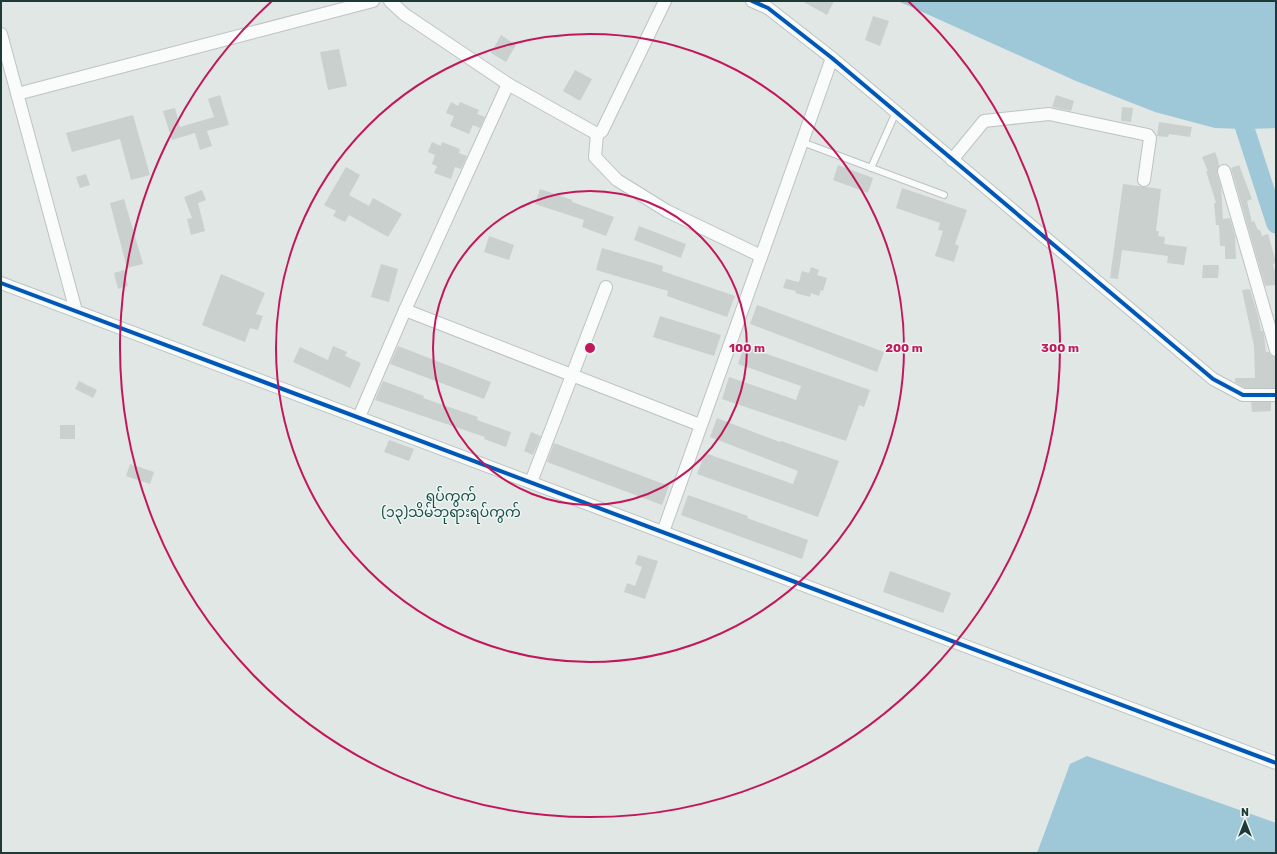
<svg xmlns="http://www.w3.org/2000/svg" width="1277" height="854" font-family="Rubik,'Noto Sans Myanmar',sans-serif">
<rect width="100%" height="100%" fill="#e0e7e5"/>
<g fill="#9ec7d8">
<polygon points="898,1 1276,1 1276,128 1245,129 1215,128 1155,112 1076,81"/>
<polygon points="1087,756 1276,823 1276,853 1037,853 1070,764"/>
</g>
<g fill="none" stroke-linecap="round" stroke-linejoin="round">
<polyline stroke="#9ec7d8" stroke-width="19" points="1237,104 1276,224"/>
</g>
<g fill="#cad0ce">
<polygon points="802,1 834,1 827,15"/>
<polygon points="873,16 889,21 880,46 865,40"/>
<polygon points="501,35 516,45 506,62 491,53"/>
<polygon points="339,49 347,86 328,90 320,52"/>
<polygon points="575,70 592,79 580,101 563,91"/>
<polygon points="220,95 229,125 207,131 212,146 200,150 195,133 172,140 163,111 175,108 180,127 214,117 208,99"/>
<polygon points="1056,95 1074,101 1071,111 1052,107"/>
<polygon points="451,102 458,106 460,102 479,110 477,114 485,117 480,128 473,125 469,134 450,126 454,116 446,113"/>
<polygon points="1122,107 1133,108 1131,122 1121,121"/>
<polygon points="133,115 150,175 131,180 120,139 72,152 66,133"/>
<polygon points="1159,122 1192,127 1190,137 1169,134 1168,137 1157,136"/>
<polygon points="432,142 441,146 442,142 460,149 459,153 467,156 461,169 455,167 451,179 434,173 437,166 432,164 435,155 428,152"/>
<polygon points="1215,152 1218,160 1219,166 1217,173 1221,186 1223,219 1230,218 1235,236 1236,259 1225,259 1225,246 1220,246 1219,225 1216,225 1214,203 1216,203 1206,171 1208,171 1202,157"/>
<polygon points="838,165 873,178 868,193 833,180"/>
<polygon points="1239,165 1252,199 1247,201 1252,222 1254,221 1258,230 1260,230 1262,236 1268,234 1276,262 1273,265 1276,274 1276,285 1265,286 1231,168"/>
<polygon points="346,167 360,175 349,195 369,206 373,198 402,214 388,237 349,215 345,222 333,216 336,211 324,205"/>
<polygon points="86,174 90,185 80,188 76,177"/>
<polygon points="1123,184 1161,189 1156,231 1159,231 1158,236 1165,237 1164,244 1187,247 1184,265 1167,263 1168,256 1122,250 1118,279 1110,278"/>
<polygon points="902,188 967,210 955,244 959,246 954,262 935,256 943,231 938,230 940,223 896,208"/>
<polygon points="540,189 572,200 572,202 614,217 606,236 582,227 584,220 535,204"/>
<polygon points="202,190 206,200 198,203 205,231 191,235 187,219 192,218 184,197"/>
<polygon points="124,199 143,264 127,268 110,203"/>
<polygon points="639,226 686,244 681,258 634,240"/>
<polygon points="489,236 514,245 509,260 484,252"/>
<polygon points="602,248 663,266 662,271 735,296 727,317 667,296 668,291 596,270"/>
<polygon points="381,264 398,269 389,302 371,297"/>
<polygon points="1203,265 1219,265 1218,278 1202,278"/>
<polygon points="811,267 819,270 817,275 827,278 823,291 821,290 819,296 811,293 810,297 795,293 796,291 783,288 786,279 799,282 802,271 809,273"/>
<polygon points="124,270 128,286 118,289 114,273"/>
<polygon points="221,274 265,293 256,314 263,316 258,330 250,328 245,342 202,325"/>
<polygon points="1250,289 1258,316 1261,331 1263,331 1264,335 1266,352 1269,352 1271,356 1276,357 1276,388 1245,388 1235,382 1235,378 1255,378 1254,346 1242,290"/>
<polygon points="757,305 884,352 877,372 750,324"/>
<polygon points="660,316 721,335 714,356 653,337"/>
<polygon points="333,346 347,352 345,356 361,363 350,388 293,362 300,347 328,360"/>
<polygon points="398,346 491,382 484,399 390,364"/>
<polygon points="744,346 870,390 864,407 859,405 846,441 722,399 729,377 796,400 801,386 738,364"/>
<polygon points="79,381 97,390 93,398 75,389"/>
<polygon points="383,381 424,396 423,398 478,417 477,420 511,432 506,447 484,439 485,437 375,400"/>
<polygon points="1251,402 1271,402 1271,411 1252,412"/>
<polygon points="717,418 780,442 781,441 839,461 818,517 697,474 705,453 793,484 798,471 710,437"/>
<rect x="60" y="425" width="15" height="14"/>
<polygon points="531,432 541,436 533,455 524,451"/>
<polygon points="389,440 414,449 409,461 384,452"/>
<polygon points="554,443 669,486 662,505 547,462"/>
<polygon points="130,464 154,472 150,484 126,476"/>
<polygon points="688,495 748,516 747,518 808,540 802,559 681,515"/>
<polygon points="638,555 658,561 645,599 624,592 627,583 635,586 642,567 635,564"/>
<polygon points="890,571 951,593 943,613 883,592"/>
</g>
<g fill="none" stroke-linecap="round" stroke-linejoin="round">
<defs>
<g id="service">
<polyline points="802,142 944,195"/>
<polyline points="871,168 896,112"/>
</g>
<g id="minor">
<polyline points="390,1 404,14 508,84 597,134 602,131 665,1"/>
<polyline points="752,1 768,8 832,58 1213,379 1243,395 1276,395"/>
<polyline points="1,34 76,311"/>
<polyline points="17,94 373,1"/>
<polyline points="597,134 595,157 617,180 667,211 761,256"/>
<polyline points="952,160 984,121 1049,114 1148,135 1150,138 1144,180"/>
<polyline points="1224,171 1276,350"/>
<polyline points="1,283 1276,763"/>
<polyline points="405,310 700,425"/>
<polyline points="359,417 405,310 508,84"/>
<polyline points="531,482 606,287"/>
<polyline points="663,532 832,58"/>
</g>
</defs>
<use href="#service" stroke="#bdc3c2" stroke-width="8"/>
<use href="#minor" stroke="#bdc3c2" stroke-width="14"/>
<use href="#service" stroke="#fafbfb" stroke-width="6"/>
<use href="#minor" stroke="#fafbfb" stroke-width="12"/>
<defs>
<g id="cycleway">
<polyline points="752,1 768,8 832,58 1213,379 1243,395 1276,395"/>
<polyline points="1,283 1276,763"/>
</g>
</defs>
<use href="#cycleway" stroke="#edf6f3" stroke-width="6"/>
<use href="#cycleway" stroke="#0057b8" stroke-width="4"/>
</g>
<g fill="none" stroke="#c2185b" stroke-width="2">
<circle cx="590" cy="348" r="157"/>
<circle cx="590" cy="348" r="314"/>
<path d="M908 1A470 470 0 1 1 272 1"/>
</g>
<g text-anchor="middle" dominant-baseline="central" stroke-width="3" stroke-linejoin="round" paint-order="stroke">
<g font-size="14" fill="#1a4c47" stroke="#edf6f3">
<text x="451" y="496">ရပ်ကွက်<tspan x="451" dy="16">(၁၃)သိမ်ဘုရားရပ်ကွက်</tspan></text>
</g>
</g>
<circle cx="590" cy="348" r="6" fill="#c2185b" stroke="#edf6f3" stroke-width="2"/>
<g font-size="12" text-anchor="middle" font-weight="bold" fill="#c2185b" stroke="#edf6f3" stroke-width="3" stroke-linejoin="round" paint-order="stroke">
<text x="747" y="352">100 m</text>
<text x="904" y="352">200 m</text>
<text x="1060" y="352">300 m</text>
</g>
<rect width="1277" height="854" fill="none" stroke="#1e3936" stroke-width="4"/>
<g transform="translate(1245 822)" stroke="#edf6f3" stroke-width="3" paint-order="stroke">
<path d="M0-3L7 15L0 10L-7 15Z" fill="#1e3936"/>
<text y="-6" font-size="11" font-weight="bold" text-anchor="middle" fill="#1e3936">N</text>
</g>
</svg>
